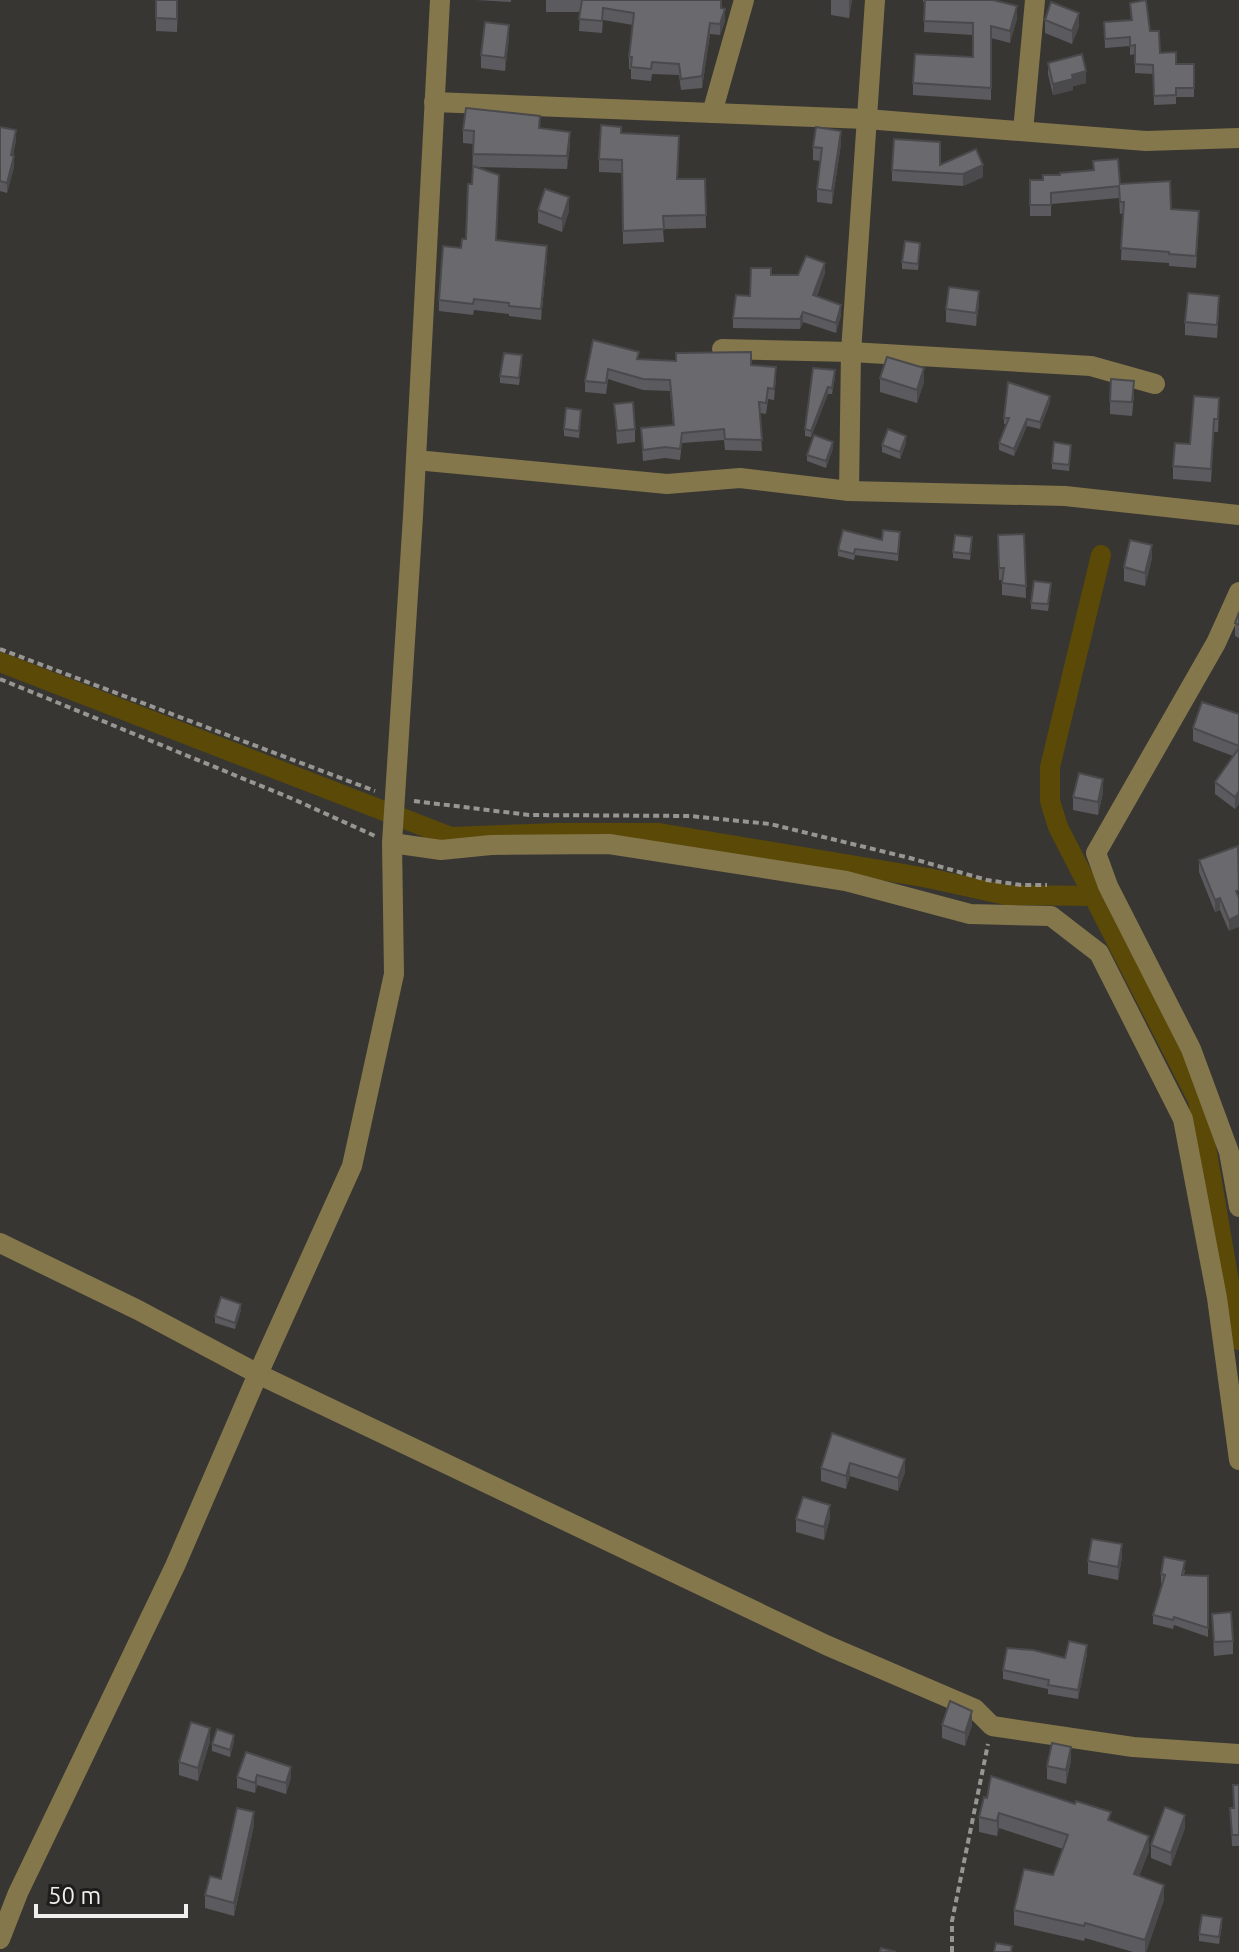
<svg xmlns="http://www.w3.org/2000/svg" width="1239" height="1952" font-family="Ubuntu,sans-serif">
<rect width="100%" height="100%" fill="#373632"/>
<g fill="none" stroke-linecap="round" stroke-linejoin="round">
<g stroke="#5b4908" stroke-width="20">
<polyline points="1101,555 1050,767 1050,801 1058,827 1198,1100 1239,1340"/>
<polyline points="0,662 451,837 557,833 659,833 928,878 1006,895 1093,896"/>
</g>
<g stroke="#979693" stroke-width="4" stroke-dasharray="6 4" stroke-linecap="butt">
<polyline points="0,649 375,791"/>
<polyline points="0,679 293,799 375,836"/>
<polyline points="414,801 529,815 690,816 770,824 910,858 987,880 1021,885 1047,885"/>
<polyline points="952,1952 952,1921 988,1744"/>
</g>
<g stroke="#85774c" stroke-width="20">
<polyline points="434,102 866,119 1146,141 1239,138"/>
<polyline points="712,113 744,0"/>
<polyline points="1023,131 1035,0"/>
<polyline points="722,349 851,352 1091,366 1155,384"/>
<polyline points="416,460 667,484 740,478 849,491 1065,496 1239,515"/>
<polyline points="849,491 851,352 875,0"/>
<polyline points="1239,592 1216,643 1096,853 1108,886 1191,1049 1229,1152 1239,1207"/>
<polyline points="392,843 441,850 491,845 609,844 846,881 970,914 1051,916 1099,953 1183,1119 1217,1298 1239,1460"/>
<polyline points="0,1243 138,1310 258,1374 826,1645 975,1709 992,1726 1133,1747 1239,1754"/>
<polyline points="0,1939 18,1893 175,1566 258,1374 352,1166 394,974 392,843 413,516 440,0"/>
</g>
</g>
<g fill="#5b5b5f">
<polygon points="156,0 178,0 177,32 156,31"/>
<polygon points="476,0 511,0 511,2"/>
<polygon points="546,0 721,0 721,8 725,21 720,35 710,34 702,88 681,90 679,75 652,74 651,81 631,79 631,69 629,69 629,57 633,25 603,20 602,33 579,31 580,12 546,12"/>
<polygon points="831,0 852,0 849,18 831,15"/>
<polygon points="923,0 993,0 1017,18 1010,43 991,38 991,100 913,95 913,83 973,57 973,35 924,32 925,2 923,2"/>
<polygon points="1130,3 1150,31 1160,53 1176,64 1194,64 1194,97 1176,97 1176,104 1154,105 1153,74 1135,73 1135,54 1130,55 1130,46 1105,48 1104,22 1131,20"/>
<polygon points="1045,20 1079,26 1072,44 1045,33"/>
<polygon points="509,38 505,71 481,68 481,55"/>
<polygon points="1048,63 1086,83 1073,86 1073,90 1053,95 1048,74"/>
<polygon points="0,127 16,140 13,156 14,167 7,193 0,191"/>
<polygon points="539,128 570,145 567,169 476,167 496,240 547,257 541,320 509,316 509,314 474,310 473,315 439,311 439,300 466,239 472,184 473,144 463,143 463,130"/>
<polygon points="621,133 679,149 678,179 705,179 706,228 663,229 664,242 623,244 622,173 599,172 599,159"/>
<polygon points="841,144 832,204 817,202 817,189 820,161 813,160 813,147"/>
<polygon points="1093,161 1120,184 1199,222 1196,268 1169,266 1169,263 1121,260 1123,213 1120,214 1119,198 1051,204 1051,216 1030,216 1030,180 1043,180 1093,170"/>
<polygon points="940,165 983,177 963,186 892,181 892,170"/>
<polygon points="538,210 569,211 562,232 538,223"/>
<polygon points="920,249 918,270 902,269 902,262"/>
<polygon points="825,273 817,296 841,315 836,333 803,322 800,329 733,328 733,318 771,275 798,275"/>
<polygon points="979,304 976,326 946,322 946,309"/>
<polygon points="1219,309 1217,338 1185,335 1185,322"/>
<polygon points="593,340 639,359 751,365 776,378 774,400 768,399 766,414 760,413 762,451 725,450 724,440 682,443 680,460 665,458 643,461 641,428 673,425 670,391 643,390 608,379 606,394 585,392 585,381"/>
<polygon points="522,362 519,385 500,383 500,376"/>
<polygon points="813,368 835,377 832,394 828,394 811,437 805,436 805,429"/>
<polygon points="880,378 924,382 917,403 880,392"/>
<polygon points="1134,394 1132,416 1110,414 1110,401"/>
<polygon points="1050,402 1040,429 1027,426 1014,456 999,450 999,443 1007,425 1004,424 1004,418"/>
<polygon points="614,404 635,429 635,442 617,444"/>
<polygon points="1219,411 1218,432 1214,432 1211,482 1173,479 1173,466 1190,444"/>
<polygon points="581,417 579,438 564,436 564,429"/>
<polygon points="906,443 900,459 882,452 882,445"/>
<polygon points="833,448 826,468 807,461 807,455"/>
<polygon points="1071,451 1069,471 1052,469 1052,463"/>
<polygon points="1024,534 1026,598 1002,595 1002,580 999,580 998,535"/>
<polygon points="900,538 898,561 855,555 854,560 838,556 838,550 882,540"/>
<polygon points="972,543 970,560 953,558 953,552"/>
<polygon points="1152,558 1145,586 1124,581 1124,567"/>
<polygon points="1051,589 1048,611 1031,609 1031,603"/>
<polygon points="1239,612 1239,638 1235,636 1235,623"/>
<polygon points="1239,714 1239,804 1235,809 1215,794 1215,782 1233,756 1193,741 1193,728"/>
<polygon points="1103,792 1098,815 1073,810 1073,797"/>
<polygon points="1239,848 1229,931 1220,910 1215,912 1199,872 1199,860"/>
<polygon points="241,1310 235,1329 215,1323 215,1316"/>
<polygon points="832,1433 905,1472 898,1491 850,1476 846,1489 821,1481 821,1468"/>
<polygon points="830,1518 824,1540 796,1532 796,1519"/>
<polygon points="1122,1557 1118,1580 1088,1574 1088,1561"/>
<polygon points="1185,1570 1184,1575 1208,1576 1208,1637 1174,1625 1173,1629 1153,1624 1153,1615 1163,1584 1161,1583 1161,1574"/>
<polygon points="1212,1614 1233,1641 1233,1654 1214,1656"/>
<polygon points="1087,1654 1078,1699 1048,1694 1048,1689 1003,1679 1003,1670"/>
<polygon points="942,1725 972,1725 965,1746 942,1738"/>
<polygon points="210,1741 198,1781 179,1775 179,1762"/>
<polygon points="234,1741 230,1757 212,1751 212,1744"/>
<polygon points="246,1752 291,1777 286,1794 257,1785 255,1793 237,1788 237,1777"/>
<polygon points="1071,1760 1066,1784 1047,1779 1047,1766"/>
<polygon points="1239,1785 1239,1846 1232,1846 1230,1808 1234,1808"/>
<polygon points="984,1797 1111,1821 1149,1851 1139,1876 1164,1900 1146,1952 1133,1952 1085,1938 1084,1941 1014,1925 1014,1910 1053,1875 1063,1849 999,1828 997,1836 979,1832 979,1817"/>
<polygon points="254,1825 234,1916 205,1908 205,1895 221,1879"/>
<polygon points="1185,1828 1171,1866 1151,1858 1151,1845"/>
<polygon points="1222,1925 1219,1944 1199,1941 1199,1934"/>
</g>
<g fill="#4a4a4d">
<polygon points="849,0 852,0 849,18"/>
<polygon points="1017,6 1017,18 1010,43 1010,31"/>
<polygon points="725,9 725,21 720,35 720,24"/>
<polygon points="1079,13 1079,26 1072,44 1072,31"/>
<polygon points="710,23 710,34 702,88 702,76"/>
<polygon points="509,25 509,38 505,71 505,58"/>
<polygon points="1086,71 1086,83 1073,86 1073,90 1053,95 1053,84 1072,75"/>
<polygon points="16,130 16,140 11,166 11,155"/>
<polygon points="841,131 841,144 832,204 832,191"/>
<polygon points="570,132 570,145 567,169 567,156"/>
<polygon points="14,156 14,167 7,193 7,183"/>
<polygon points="983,165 983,177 963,186 963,174"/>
<polygon points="569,197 569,211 562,232 562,219"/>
<polygon points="547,246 547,257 541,320 541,309"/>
<polygon points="825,263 825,273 813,305 813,295"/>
<polygon points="979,291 979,304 976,326 976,313"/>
<polygon points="841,305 841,315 836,333 836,323"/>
<polygon points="803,312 803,322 800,329 800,319"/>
<polygon points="924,368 924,382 917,403 917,390"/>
<polygon points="828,387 828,394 811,437 811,431"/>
<polygon points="1050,396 1050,402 1040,429 1040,422"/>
<polygon points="1027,419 1027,426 1014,456 1014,449"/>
<polygon points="906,436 906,443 900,459 900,452"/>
<polygon points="833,442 833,448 826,468 826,461"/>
<polygon points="1152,545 1152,558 1145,586 1145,573"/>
<polygon points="1103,779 1103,792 1098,815 1098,802"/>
<polygon points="1239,791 1239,804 1235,809 1235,797"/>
<polygon points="1220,898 1220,910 1215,912 1215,900"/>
<polygon points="1239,915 1239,927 1229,931 1229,920"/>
<polygon points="241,1304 241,1310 235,1329 235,1323"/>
<polygon points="905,1459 905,1472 898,1491 898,1478"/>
<polygon points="850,1463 850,1476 846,1489 846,1476"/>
<polygon points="830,1505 830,1518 824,1540 824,1527"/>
<polygon points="1122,1544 1122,1557 1118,1580 1118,1567"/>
<polygon points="1087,1645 1087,1654 1078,1699 1078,1690"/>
<polygon points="972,1711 972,1725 965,1746 965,1733"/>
<polygon points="210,1728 210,1741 198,1781 198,1768"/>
<polygon points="234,1735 234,1741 230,1757 230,1750"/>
<polygon points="1071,1747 1071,1760 1066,1784 1066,1770"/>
<polygon points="291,1767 291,1777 286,1794 286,1783"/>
<polygon points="257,1775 257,1785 255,1793 255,1783"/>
<polygon points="254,1812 254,1825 234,1916 234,1903"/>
<polygon points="999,1813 999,1828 997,1836 997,1821"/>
<polygon points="1185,1815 1185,1828 1171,1866 1171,1853"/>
<polygon points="1149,1836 1149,1851 1134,1889 1134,1874"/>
<polygon points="1164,1885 1164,1900 1146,1952 1145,1952 1145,1940"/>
</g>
<g fill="#6a6a6e" stroke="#4a4a4d" stroke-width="2">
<polygon points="156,0 177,0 177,19 156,18"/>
<polygon points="582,0 721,0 721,8 725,9 720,24 710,23 702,76 681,79 679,64 652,62 651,69 631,67 632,57 629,57 634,13 603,8 602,21 579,19"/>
<polygon points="925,0 993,0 1017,6 1010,31 991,26 991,88 913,83 915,54 973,57 973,23 924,21"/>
<polygon points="1146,0 1150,31 1159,31 1160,53 1176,52 1176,64 1194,64 1194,88 1176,88 1176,95 1154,96 1153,65 1135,64 1135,45 1130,46 1130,37 1105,39 1104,22 1132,20 1130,3"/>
<polygon points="1051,2 1079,13 1072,31 1045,20"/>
<polygon points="485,22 509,25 505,58 481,55"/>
<polygon points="1082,54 1086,71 1072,75 1073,79 1053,84 1048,63"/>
<polygon points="466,108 540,116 539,128 570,132 567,156 473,154 474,131 463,130"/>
<polygon points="601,125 621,127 621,133 679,136 677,179 705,179 706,215 663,216 664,229 623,231 622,160 599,159"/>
<polygon points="0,127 16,130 11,155 14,156 7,183 0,181"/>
<polygon points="816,127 841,131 832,191 817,189 822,148 813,147"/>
<polygon points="894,139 940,142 940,165 976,149 983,165 963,174 892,170"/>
<polygon points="1118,159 1120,184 1170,181 1171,209 1199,211 1196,256 1169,254 1169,252 1121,248 1124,202 1120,202 1119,186 1051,193 1051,205 1030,205 1030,180 1043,180 1043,175 1060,175 1060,173 1094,170 1093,161"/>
<polygon points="473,166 499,175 496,240 547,246 541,309 509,306 509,303 474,299 473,304 439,300 443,246 461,248 462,239 466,239 468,184 472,184"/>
<polygon points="545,189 569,197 562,219 538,210"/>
<polygon points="905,241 920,243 918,264 902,262"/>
<polygon points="806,256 825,263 813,295 841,305 836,323 803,312 800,319 733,318 736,295 750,296 751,268 771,268 771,275 798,275"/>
<polygon points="949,287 979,291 976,313 946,309"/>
<polygon points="1188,293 1219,296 1217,325 1185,322"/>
<polygon points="593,340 639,352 637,359 676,361 676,353 751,352 751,365 776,367 774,389 768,388 766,403 759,402 762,440 725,439 724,429 682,433 680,449 665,447 643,450 641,428 674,425 670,380 643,379 608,369 606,383 585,381"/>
<polygon points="504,353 522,355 519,378 500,376"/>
<polygon points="887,357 924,368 917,390 880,378"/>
<polygon points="813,368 835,370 832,388 828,387 811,431 805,429"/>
<polygon points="1111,379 1134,381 1132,402 1110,401"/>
<polygon points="1008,382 1050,396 1040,422 1027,419 1014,449 999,443 1009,418 1004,418"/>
<polygon points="1194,396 1219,398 1218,419 1214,419 1211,469 1173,466 1175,443 1190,444"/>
<polygon points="633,402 635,429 617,431 614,404"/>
<polygon points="566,408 581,410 579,431 564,429"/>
<polygon points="888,429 906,436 900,452 882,445"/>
<polygon points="814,435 833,442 826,461 807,455"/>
<polygon points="1054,442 1071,445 1069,465 1052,463"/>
<polygon points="843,530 882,540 883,530 900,532 898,554 855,549 854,554 838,550"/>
<polygon points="1024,534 1026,586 1002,583 1004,568 999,568 998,535"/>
<polygon points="955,535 972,537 970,554 953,552"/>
<polygon points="1130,540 1152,545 1145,573 1124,567"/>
<polygon points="1034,581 1051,583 1048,604 1031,603"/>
<polygon points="1239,612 1239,625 1235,623"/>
<polygon points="1202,702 1239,714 1239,746 1193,728"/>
<polygon points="1239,748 1239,791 1235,797 1215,782"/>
<polygon points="1079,773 1103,779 1098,802 1073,797"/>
<polygon points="1238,846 1239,890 1236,891 1239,898 1239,915 1229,920 1220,898 1215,900 1199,860"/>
<polygon points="221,1297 241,1304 235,1323 215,1316"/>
<polygon points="832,1433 905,1459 898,1478 850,1463 846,1476 821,1468"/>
<polygon points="803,1497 830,1505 824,1527 796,1519"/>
<polygon points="1092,1539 1122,1544 1118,1567 1088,1561"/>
<polygon points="1164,1557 1185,1561 1182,1575 1208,1576 1208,1628 1174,1617 1173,1620 1153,1615 1165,1575 1161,1574"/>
<polygon points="1231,1612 1233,1641 1214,1642 1212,1614"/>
<polygon points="1069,1641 1087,1645 1078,1690 1048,1685 1049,1680 1003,1670 1007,1648 1033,1650 1065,1658"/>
<polygon points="950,1701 972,1711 965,1733 942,1725"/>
<polygon points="191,1722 210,1728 198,1768 179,1762"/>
<polygon points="217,1729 234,1735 230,1750 212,1744"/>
<polygon points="1052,1743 1071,1747 1066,1770 1047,1766"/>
<polygon points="246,1752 291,1767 286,1783 257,1775 255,1783 237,1777"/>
<polygon points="991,1776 1075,1804 1076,1801 1111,1812 1108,1820 1149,1836 1134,1874 1164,1885 1145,1940 1085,1923 1084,1926 1014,1910 1024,1869 1053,1875 1068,1835 999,1813 997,1821 979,1817 984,1797 987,1798"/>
<polygon points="1233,1785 1239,1785 1239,1835 1232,1835 1230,1808 1234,1808"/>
<polygon points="1165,1807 1185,1815 1171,1853 1151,1845"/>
<polygon points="237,1808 254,1812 234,1903 205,1895 210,1876 221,1879"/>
<polygon points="1202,1915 1222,1918 1219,1937 1199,1934"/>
<polygon points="996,1943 1012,1946 1011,1952 994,1952"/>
<polygon points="881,1948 896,1952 880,1952"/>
</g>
<path d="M36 1904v12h150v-12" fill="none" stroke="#f0efed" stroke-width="4"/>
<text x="48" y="1904" font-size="24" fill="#f0efed" stroke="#1e1d1b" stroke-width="6" paint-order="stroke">50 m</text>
</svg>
